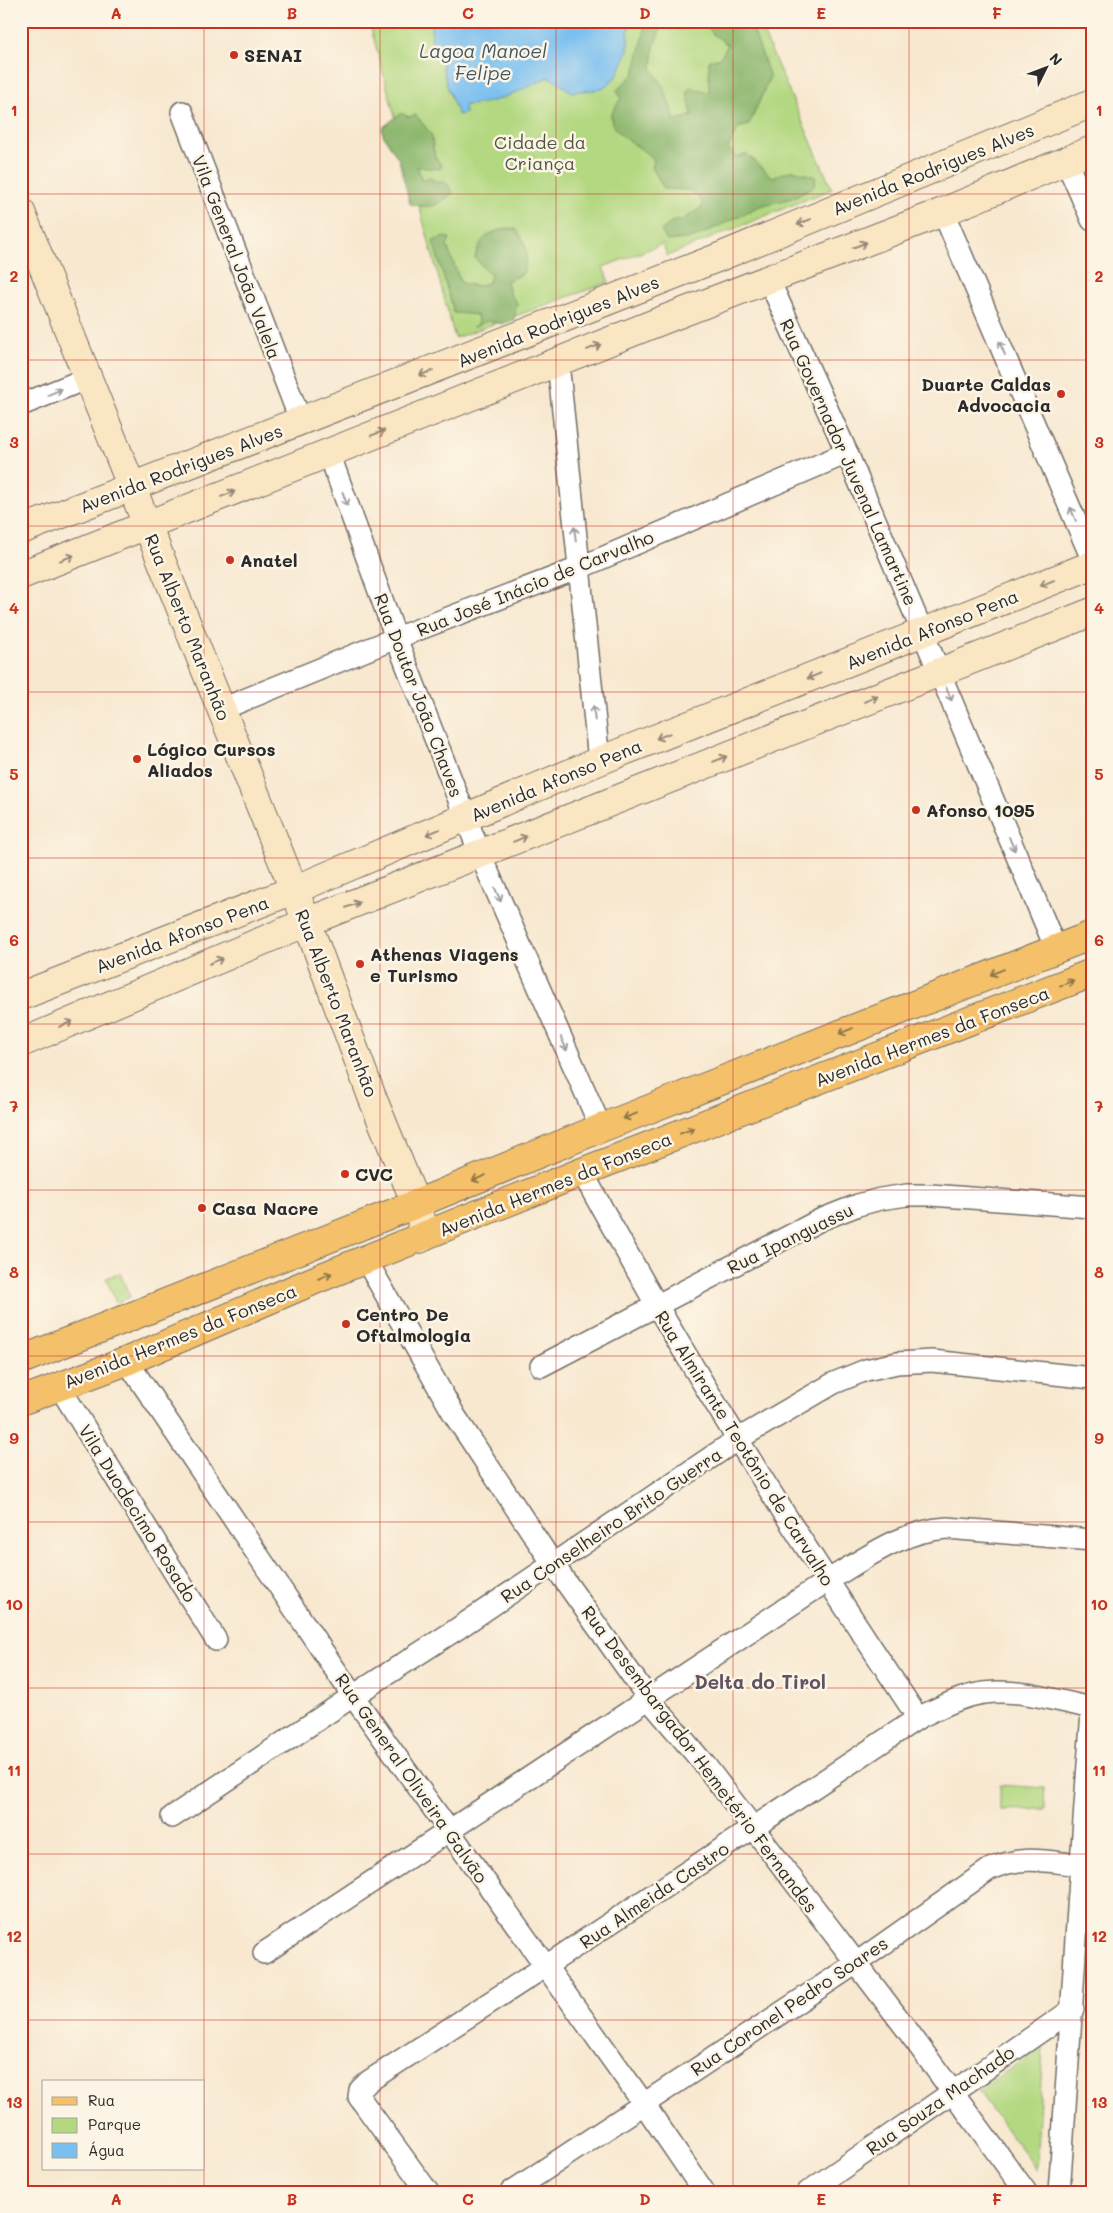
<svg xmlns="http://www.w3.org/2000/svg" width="1113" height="2213" font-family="Mali,sans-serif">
<rect width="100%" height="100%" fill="#fcf5e5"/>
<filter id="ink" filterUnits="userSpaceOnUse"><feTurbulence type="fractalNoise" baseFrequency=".02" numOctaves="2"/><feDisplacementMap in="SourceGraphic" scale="10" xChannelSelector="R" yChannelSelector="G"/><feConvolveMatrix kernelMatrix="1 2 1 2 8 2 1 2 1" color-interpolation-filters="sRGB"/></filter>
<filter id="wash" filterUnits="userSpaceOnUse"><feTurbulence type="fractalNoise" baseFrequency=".0096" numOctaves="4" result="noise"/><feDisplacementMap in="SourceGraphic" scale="20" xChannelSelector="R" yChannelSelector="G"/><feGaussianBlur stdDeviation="1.12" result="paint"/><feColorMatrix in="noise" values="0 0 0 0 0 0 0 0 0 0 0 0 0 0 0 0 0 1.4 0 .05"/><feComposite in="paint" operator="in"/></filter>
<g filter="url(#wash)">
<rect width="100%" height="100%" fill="#f8e8d0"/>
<g fill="#b3d881" stroke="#6f8256">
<polygon points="369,21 758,21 832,189 667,256 663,244 603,267 609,282 455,338"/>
<polygon points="120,1273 130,1297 116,1303 106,1278"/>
<polygon points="1000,1785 1044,1788 1045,1809 1000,1810"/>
<polygon points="1043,2046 1036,2169 978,2091"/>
</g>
<g fill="#8eb86f" stroke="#5c724d">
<path d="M643,21h20l-9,26 -2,22 11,16 12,35 17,-4 -5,-25 3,-4 19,5v-32l11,-2 8,-13 -15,-11 -9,-13h46l20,56 -21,48 -11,3 -10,20 9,9 10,-3 25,23 21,-7 23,7 -2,9 -22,12 -32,8 -66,32 -27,3 -6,-10 10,-9 13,-3 18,-12v-6l-13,-11 -25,-1 -12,-22 2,-6c-11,-14 -35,-24 -41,-35 -2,-3 -2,-9 -2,-12l10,-16 -4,-8 17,-16 10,-40z"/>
<path d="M401,113l8,4 7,-2 15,19 4,23 7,9 -2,3 -23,-2 6,15 6,-5c10,9 18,0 24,16 -18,14 -21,16 -43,11l-11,-44 -16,-25 -1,-7z"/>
<path d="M509,228l7,1c12,17 13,25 7,45l-16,7 3,13 7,9 -3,17 -12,4 -14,-3 -15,6 5,-5 -1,-7 -23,-2 -21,-72 10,-4 7,1 -3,8 14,37 17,3 11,-4 2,-6 -16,-18c4,-20 15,-27 34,-30z"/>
</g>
<path fill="#79bff0" stroke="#52758e" d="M431,21h198l-1,29 -11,26 -14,13 -31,3 -23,-15c-28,13 -54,28 -85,28l1,8 -7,2 -11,-29 -6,-25 -9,-12z"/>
</g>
<g filter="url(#ink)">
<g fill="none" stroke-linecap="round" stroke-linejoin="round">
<defs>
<g id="street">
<polyline points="182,112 301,422"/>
<polyline points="1066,161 1092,220"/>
<polyline points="943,212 1092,559"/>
<polyline points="769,280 847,453 1056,949"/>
<polyline points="558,362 599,761"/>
<polyline points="21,405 88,378"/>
<polyline points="329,453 396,638 480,854 601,1128"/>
<polyline points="222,709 396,638 579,568 847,453"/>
<path d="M582,1172c24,44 49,88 74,132 82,141 172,278 262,414"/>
<polyline points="366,1260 455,1416 553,1564 648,1698 705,1765 754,1829 905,2027 1026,2192"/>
<polyline points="127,1361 353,1696 644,2104 704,2192"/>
<polyline points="541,1366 820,1220 858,1205 880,1199 907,1195 931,1195 1092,1207"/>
<polyline points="59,1386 216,1640"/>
<polyline points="172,1817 353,1696 454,1631 738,1439 834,1383 866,1370 897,1363 932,1361 1092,1378"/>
<path d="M264,1953l563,-372c39,-23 74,-50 120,-53l145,12"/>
<path d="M428,2192l-69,-95 1,-7 9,-9 177,-115 372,-248c21,-10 43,-22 66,-25 35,-5 73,8 108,15"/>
<path d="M511,2192l344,-228 135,-95c33,-14 55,-8 89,-4"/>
<polyline points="808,2192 1073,2009"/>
<path d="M1059,2192c12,-160 20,-320 33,-479"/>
</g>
<g id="secondary">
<polyline points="21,212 307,922 372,1097 416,1204 422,1222 420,1239"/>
<polyline points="21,530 717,258 1092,103"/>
<polyline points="21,575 668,318 943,212 1092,150"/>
<polyline points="21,996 294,890 599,761 1092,565"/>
<polyline points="21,1043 307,922 1092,612"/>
</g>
<g id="primary">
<polyline points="21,1360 416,1204 601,1128 1092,935"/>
<polyline points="21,1401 127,1361 322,1277 582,1172 1092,973"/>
</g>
</defs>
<use href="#street" stroke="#736d65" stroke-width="24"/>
<use href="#secondary" stroke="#736d65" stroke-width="30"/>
<use href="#primary" stroke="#736d65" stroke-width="30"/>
<use href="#street" stroke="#fff" stroke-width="21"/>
<use href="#secondary" stroke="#fbe6c3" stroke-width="28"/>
<use href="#primary" stroke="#f4c16a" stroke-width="28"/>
</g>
<defs><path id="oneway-shaft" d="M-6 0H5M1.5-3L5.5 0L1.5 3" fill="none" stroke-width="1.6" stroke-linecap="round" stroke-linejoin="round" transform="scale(1.25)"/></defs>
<g stroke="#938877">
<use href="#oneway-shaft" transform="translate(804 222) rotate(157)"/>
<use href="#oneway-shaft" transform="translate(860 245) rotate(-21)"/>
<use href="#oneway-shaft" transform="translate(594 347) rotate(-22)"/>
<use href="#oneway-shaft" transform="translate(426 373) rotate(159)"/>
<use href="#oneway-shaft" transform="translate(378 433) rotate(-21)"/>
<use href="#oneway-shaft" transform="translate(228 494) rotate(-22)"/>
<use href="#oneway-shaft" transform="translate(67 558) rotate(-21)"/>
<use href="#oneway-shaft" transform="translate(1047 583) rotate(158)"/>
<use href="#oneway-shaft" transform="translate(814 676) rotate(158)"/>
<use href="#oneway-shaft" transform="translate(871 699) rotate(-22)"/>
<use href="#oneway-shaft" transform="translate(663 736) rotate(158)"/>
<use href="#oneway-shaft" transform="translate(720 759) rotate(-22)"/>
<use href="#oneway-shaft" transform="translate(433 832) rotate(157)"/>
<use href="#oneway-shaft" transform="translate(520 839) rotate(-22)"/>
<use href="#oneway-shaft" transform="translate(353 905) rotate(-21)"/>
<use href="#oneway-shaft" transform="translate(216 961) rotate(-23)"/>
<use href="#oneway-shaft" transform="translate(66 1024) rotate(-23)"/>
</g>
<g stroke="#a0a0a0">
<use href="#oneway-shaft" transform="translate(1002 348) rotate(-113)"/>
<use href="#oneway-shaft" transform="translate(55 392) rotate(-22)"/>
<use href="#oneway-shaft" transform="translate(345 499) rotate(70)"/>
<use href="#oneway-shaft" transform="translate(1073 514) rotate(-113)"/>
<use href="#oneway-shaft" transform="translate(575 534) rotate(-96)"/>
<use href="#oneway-shaft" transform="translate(949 694) rotate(67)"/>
<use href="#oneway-shaft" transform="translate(594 713) rotate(-96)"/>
<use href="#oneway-shaft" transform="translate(1012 844) rotate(67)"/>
<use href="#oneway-shaft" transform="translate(498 895) rotate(66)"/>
<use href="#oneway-shaft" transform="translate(564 1044) rotate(66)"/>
</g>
<g stroke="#90764a">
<use href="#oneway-shaft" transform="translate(997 972) rotate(158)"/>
<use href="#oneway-shaft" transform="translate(1067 983) rotate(-21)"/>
<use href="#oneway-shaft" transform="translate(846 1031) rotate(158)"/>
<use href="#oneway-shaft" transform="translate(630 1116) rotate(159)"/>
<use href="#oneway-shaft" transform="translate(687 1131) rotate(-21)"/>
<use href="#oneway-shaft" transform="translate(479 1178) rotate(158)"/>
<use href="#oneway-shaft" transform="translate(325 1276) rotate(-22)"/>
</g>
</g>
<path fill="none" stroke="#c8321e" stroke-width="1" stroke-opacity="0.55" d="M204,21v2171M380,21v2171M556,21v2171M733,21v2171M909,21v2171M21,194h1071M21,360h1071M21,526h1071M21,692h1071M21,858h1071M21,1024h1071M21,1190h1071M21,1356h1071M21,1522h1071M21,1688h1071M21,1854h1071M21,2020h1071"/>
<g fill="#c8321e" stroke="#fcf5e5" stroke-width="2">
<circle cx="234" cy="55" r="5"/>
<circle cx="1061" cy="394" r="5"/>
<circle cx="230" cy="560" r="5"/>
<circle cx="137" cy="759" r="5"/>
<circle cx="916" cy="810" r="5"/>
<circle cx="360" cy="964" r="5"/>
<circle cx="345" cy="1174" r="5"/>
<circle cx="202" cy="1208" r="5"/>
<circle cx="346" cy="1324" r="5"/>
</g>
<g text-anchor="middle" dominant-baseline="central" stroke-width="5" stroke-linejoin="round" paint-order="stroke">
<g font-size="18" font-weight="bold" fill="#2b2b2b" stroke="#fcf5e5" text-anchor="start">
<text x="244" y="55">SENAI</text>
<text x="1051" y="384" text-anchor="end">Duarte Caldas<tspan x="1051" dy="21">Advocacia</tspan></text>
<text x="240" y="560">Anatel</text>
<text x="147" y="749">Lógico Cursos<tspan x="147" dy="21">Aliados</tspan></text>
<text x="926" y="810">Afonso 1095</text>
<text x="370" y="954">Athenas Viagens<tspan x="370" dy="21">e Turismo</tspan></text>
<text x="355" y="1174">CVC</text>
<text x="212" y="1208">Casa Nacre</text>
<text x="356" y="1314">Centro De<tspan x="356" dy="21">Oftalmologia</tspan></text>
</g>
<g font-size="18" fill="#4d5640" stroke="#fcf5e5">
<text x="540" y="142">Cidade da<tspan x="540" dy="21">Criança</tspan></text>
</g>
<g font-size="18" fill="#2b2b2b" stroke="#fcf5e5">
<text transform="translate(933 169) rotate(-22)">Avenida Rodrigues Alves</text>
<text transform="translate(237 257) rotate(69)">Vila General João Valela</text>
<text transform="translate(558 321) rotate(-22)">Avenida Rodrigues Alves</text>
<text transform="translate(849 462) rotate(66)">Rua Governador Juvenal Lamartine</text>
<text transform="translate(181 468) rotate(-21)">Avenida Rodrigues Alves</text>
<text transform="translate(535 583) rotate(-22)">Rua José Inácio de Carvalho</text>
<text transform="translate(188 627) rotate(68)">Rua Alberto Maranhão</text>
<text transform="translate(932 629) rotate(-22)">Avenida Afonso Pena</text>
<text transform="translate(419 695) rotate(69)">Rua Doutor João Chaves</text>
<text transform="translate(556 780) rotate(-23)">Avenida Afonso Pena</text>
<text transform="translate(182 934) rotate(-21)">Avenida Afonso Pena</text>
<text transform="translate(337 1003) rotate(69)">Rua Alberto Maranhão</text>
<text transform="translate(932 1036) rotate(-21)">Avenida Hermes da Fonseca</text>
<text transform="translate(555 1184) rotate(-22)">Avenida Hermes da Fonseca</text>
<text transform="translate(790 1238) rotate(-26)">Rua Ipanguassu</text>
<text transform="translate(180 1336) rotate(-22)">Avenida Hermes da Fonseca</text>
<text transform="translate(745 1448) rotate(58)">Rua Almirante Teotônio de Carvalho</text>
<text transform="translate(138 1513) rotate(58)">Vila Duodecimo Rosado</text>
<text transform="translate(611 1525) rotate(-34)">Rua Conselheiro Brito Guerra</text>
<text transform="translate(700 1759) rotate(53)">Rua Desembargador Hemetério Fernandes</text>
<text transform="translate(412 1778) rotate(55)">Rua General Oliveira Galvão</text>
<text transform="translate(654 1895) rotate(-34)">Rua Almeida Castro</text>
<text transform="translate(789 2006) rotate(-34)">Rua Coronel Pedro Soares</text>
<text transform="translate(940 2100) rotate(-35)">Rua Souza Machado</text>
</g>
<g font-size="19" font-style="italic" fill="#425766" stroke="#fcf5e5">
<text x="483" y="50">Lagoa Manoel<tspan x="483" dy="22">Felipe</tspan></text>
</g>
<g font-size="19" font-weight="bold" fill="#605364" stroke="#fcf5e5">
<text x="760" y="1681">Delta do Tirol</text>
</g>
</g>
<rect width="1113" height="2213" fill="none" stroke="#fcf5e5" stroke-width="55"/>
<rect x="42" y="2080" width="162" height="90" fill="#fcf5e5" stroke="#a8a49b"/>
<rect x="52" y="2097" width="25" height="8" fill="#f4c16a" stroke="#a8a49b"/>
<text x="88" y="2106" font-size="15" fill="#2b2b2b">Rua</text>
<rect x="52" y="2118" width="25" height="15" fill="#b3d881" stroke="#a8a49b"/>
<text x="88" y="2130" font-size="15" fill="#2b2b2b">Parque</text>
<rect x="52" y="2143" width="25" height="15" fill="#79bff0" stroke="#a8a49b"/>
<text x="88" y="2156" font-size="15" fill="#2b2b2b">Água</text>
<g transform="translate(1046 68) rotate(48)" stroke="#fcf5e5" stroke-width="4" paint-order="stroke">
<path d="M0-4L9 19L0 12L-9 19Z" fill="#2b2b2b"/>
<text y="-8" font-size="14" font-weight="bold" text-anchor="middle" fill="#2b2b2b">N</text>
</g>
<rect x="28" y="28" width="1058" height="2158" fill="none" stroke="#c8321e" stroke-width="2"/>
<g font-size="16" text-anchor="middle" font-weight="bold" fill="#c8321e">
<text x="116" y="19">A</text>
<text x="292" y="19">B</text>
<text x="468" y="19">C</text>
<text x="645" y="19">D</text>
<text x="821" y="19">E</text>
<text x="997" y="19">F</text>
<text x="14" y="116">1</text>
<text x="1099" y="116">1</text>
<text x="14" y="282">2</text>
<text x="1099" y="282">2</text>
<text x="14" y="448">3</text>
<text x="1099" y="448">3</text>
<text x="14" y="614">4</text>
<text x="1099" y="614">4</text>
<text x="14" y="780">5</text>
<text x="1099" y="780">5</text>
<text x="14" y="946">6</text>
<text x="1099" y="946">6</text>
<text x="14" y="1112">7</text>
<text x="1099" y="1112">7</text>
<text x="14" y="1278">8</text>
<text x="1099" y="1278">8</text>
<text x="14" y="1444">9</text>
<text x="1099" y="1444">9</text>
<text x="14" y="1610">10</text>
<text x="1099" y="1610">10</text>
<text x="14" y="1776">11</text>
<text x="1099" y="1776">11</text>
<text x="14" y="1942">12</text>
<text x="1099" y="1942">12</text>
<text x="14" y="2108">13</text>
<text x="1099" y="2108">13</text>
<text x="116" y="2205">A</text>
<text x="292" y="2205">B</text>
<text x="468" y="2205">C</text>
<text x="645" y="2205">D</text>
<text x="821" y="2205">E</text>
<text x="997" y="2205">F</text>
</g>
</svg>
